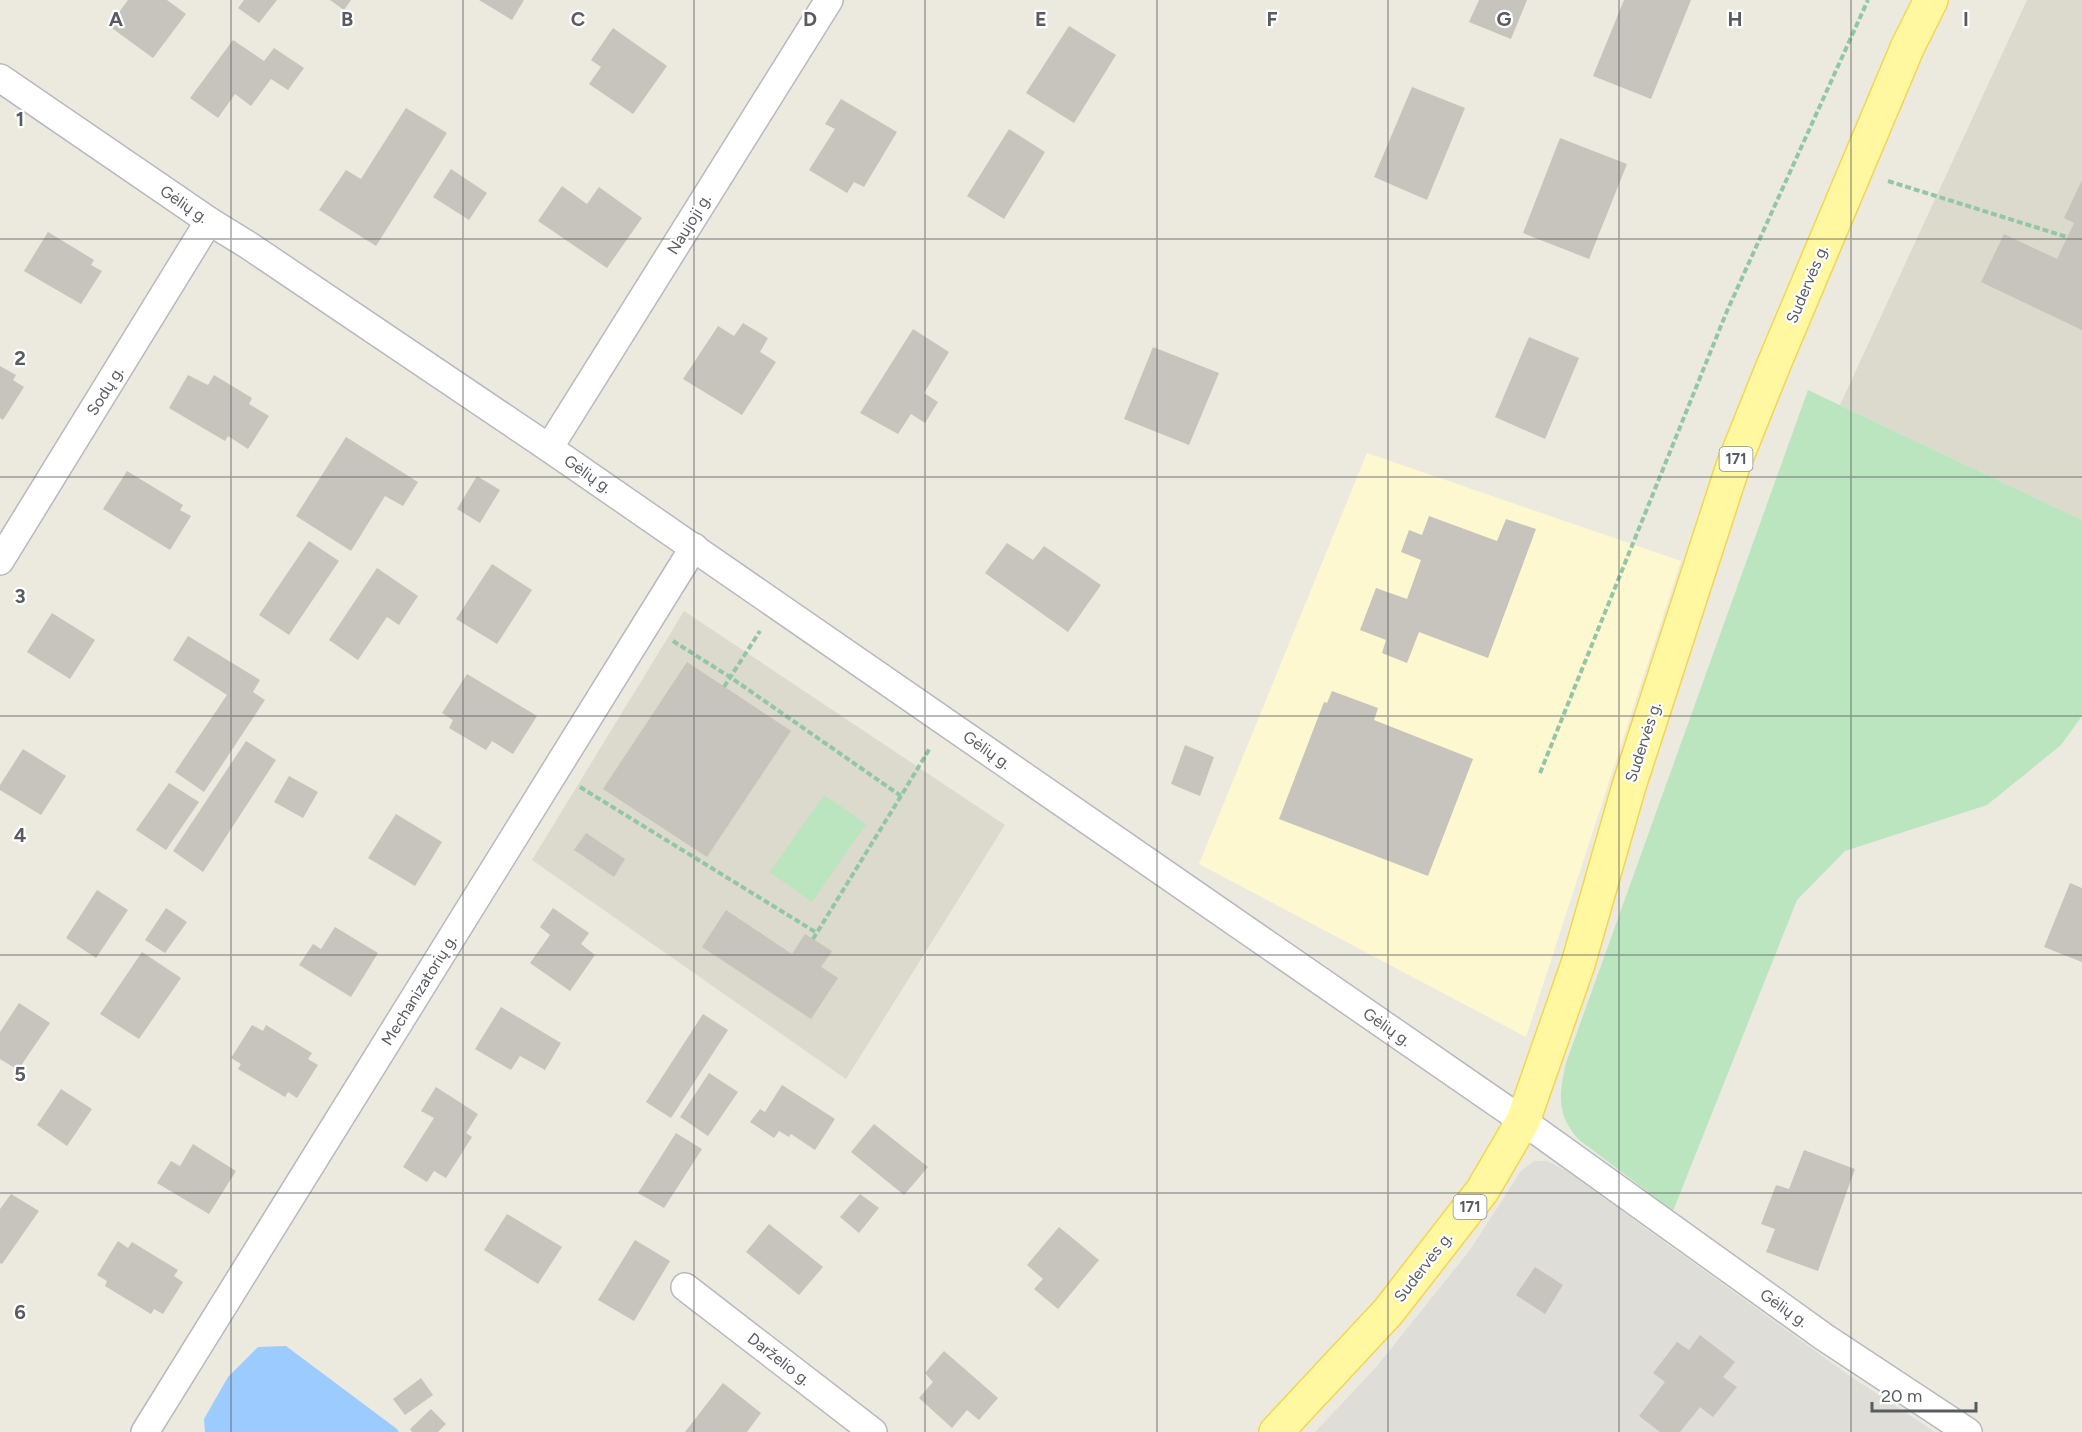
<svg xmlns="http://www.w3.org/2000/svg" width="2082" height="1432" font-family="Figtree,sans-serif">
<rect width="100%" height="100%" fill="#eceadf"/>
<polygon fill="#fef8d1" points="1367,453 1681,561 1526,1037 1199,864"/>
<polygon fill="#dfddd7" points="1534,1161 1547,1161 1565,1170 1847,1374 1935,1432 1315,1432 1377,1366 1470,1250 1521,1171"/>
<g fill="#dcd9cd">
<polygon points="2027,0 2082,0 2082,520 1840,405"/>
<polygon points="684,611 1005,825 846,1079 532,860"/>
</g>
<g fill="#bae5be">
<path d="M1808,390l274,130v196l-21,29 -74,60 -142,46 -48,49 -124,311 -95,-72c-22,-25 -19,-45 -12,-76z"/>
<polygon points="824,795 866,824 812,902 770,872"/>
</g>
<polygon fill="#9bcbff" points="286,1346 397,1429 399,1432 205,1432 204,1419 228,1377 258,1347"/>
<g fill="#c6c4bc">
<polygon points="128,0 167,0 186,14 153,58 109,26"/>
<polygon points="244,0 277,0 259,23 238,8"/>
<polygon points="330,0 351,0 344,10"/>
<polygon points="479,0 524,0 512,20"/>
<polygon points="1479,0 1527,0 1511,39 1469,22"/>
<polygon points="1624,0 1691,0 1651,99 1593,76"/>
<polygon points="1069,26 1116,55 1074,123 1026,93"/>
<polygon points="613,28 667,66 633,114 589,84 601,67 591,60"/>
<polygon points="233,40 264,61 274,48 304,68 288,90 271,79 251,106 235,94 218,118 190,98"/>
<polygon points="1412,87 1465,108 1427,200 1374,177"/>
<polygon points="841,99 897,132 864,187 854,182 847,193 809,170 835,129 825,124"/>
<polygon points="406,108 447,133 376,246 319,210 346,170 361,179"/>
<polygon points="1009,129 1045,152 1004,219 967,196"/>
<polygon points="1560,138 1627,164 1589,259 1523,233"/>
<polygon points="451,169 487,193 469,220 433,197"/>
<polygon points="2082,180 2082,330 1981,282 2004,234 2057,259 2074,223 2064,218"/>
<polygon points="562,186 587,204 599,187 642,218 607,268 538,221"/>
<polygon points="48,232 94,260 91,265 102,271 81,304 24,271"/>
<polygon points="743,323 768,338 760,352 776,362 742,415 683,379 718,326 734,336"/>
<polygon points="913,329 949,352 924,393 938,402 925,423 911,414 898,434 860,413"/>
<polygon points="1529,337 1579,358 1545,439 1495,417"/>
<polygon points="1153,347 1219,373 1189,445 1124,419"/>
<polygon points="0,366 16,375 13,380 24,387 3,420 0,418"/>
<polygon points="188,375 208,385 214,375 252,398 249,404 269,416 248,449 228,436 225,441 169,408"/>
<polygon points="346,437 418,482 403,506 385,496 351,551 296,516"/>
<polygon points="127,471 183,505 180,510 191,516 170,550 103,509"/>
<polygon points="477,476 500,490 480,523 457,509"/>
<polygon points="1429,516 1497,541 1506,519 1536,529 1488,658 1419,632 1407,663 1382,653 1386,640 1360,630 1376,588 1407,599 1421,560 1401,552 1409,530 1422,535"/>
<polygon points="309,541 339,561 289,635 259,615"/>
<polygon points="1007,543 1033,560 1044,546 1101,585 1068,632 985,573"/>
<polygon points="492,564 532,590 497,644 456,619"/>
<polygon points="377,568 418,596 399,625 387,617 358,660 329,640"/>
<polygon points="52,613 95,640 70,679 27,652"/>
<polygon points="188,636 260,680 253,692 265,700 204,792 175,772 227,695 173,660"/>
<polygon points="687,662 791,731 707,857 603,789"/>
<polygon points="467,674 537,716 513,754 492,741 486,750 449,728 453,720 442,713"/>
<polygon points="1332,691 1378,708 1374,720 1473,759 1428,876 1279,819 1324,702 1327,703"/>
<polygon points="246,741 276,760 203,872 173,851"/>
<polygon points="1185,745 1214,757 1200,796 1171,784"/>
<polygon points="23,749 66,776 41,815 0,790 0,785"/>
<polygon points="289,776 318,792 303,818 274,802"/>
<polygon points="169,783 199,802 166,850 136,830"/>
<polygon points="396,814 442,842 415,886 368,858"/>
<polygon points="586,833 625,859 614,877 574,850"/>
<polygon points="2070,883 2082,888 2082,962 2044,947"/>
<polygon points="97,890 128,910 96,958 66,938"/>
<polygon points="166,908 187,922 165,953 145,940"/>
<polygon points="553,908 589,933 581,944 595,955 570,991 530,963 550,935 540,927"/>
<polygon points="726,910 792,954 805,934 832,951 821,967 838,978 811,1019 702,947"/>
<polygon points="335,927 378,953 351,997 299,965 313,944 321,949"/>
<polygon points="142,952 181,978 139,1039 100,1014"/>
<polygon points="19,1003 50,1023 18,1070 0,1059 0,1032"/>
<polygon points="501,1007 561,1043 545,1070 520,1056 511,1070 475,1049"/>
<polygon points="703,1014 728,1030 671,1118 646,1102"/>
<polygon points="252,1025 263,1031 266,1025 312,1053 308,1059 318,1065 297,1098 288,1092 285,1097 238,1069 241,1064 231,1058"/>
<polygon points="709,1073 738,1092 708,1136 680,1117"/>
<polygon points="782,1085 835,1119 815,1150 791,1134 789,1137 779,1131 774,1138 750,1122 760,1109 765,1112"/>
<polygon points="436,1087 478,1114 466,1133 472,1137 446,1178 434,1171 427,1182 403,1167 434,1118 421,1111"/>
<polygon points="61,1089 92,1109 67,1146 37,1125"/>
<polygon points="874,1124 928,1167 904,1195 851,1152"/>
<polygon points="676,1133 702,1149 664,1208 638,1193"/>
<polygon points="193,1144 236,1171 209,1214 157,1183 171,1161 180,1166"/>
<polygon points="1804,1150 1855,1169 1818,1271 1766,1252 1775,1229 1761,1224 1776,1185 1789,1189"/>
<polygon points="11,1194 39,1211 2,1264 0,1263 0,1209"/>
<polygon points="860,1194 879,1208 859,1233 840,1217"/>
<polygon points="507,1214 562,1247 538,1284 484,1250"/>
<polygon points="769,1224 823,1267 799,1295 746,1252"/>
<polygon points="1059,1227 1099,1260 1058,1309 1034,1289 1043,1279 1027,1265"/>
<polygon points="635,1240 670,1261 634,1321 598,1300"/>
<polygon points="118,1241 128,1248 132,1242 178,1270 174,1276 183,1282 163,1314 154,1309 151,1314 105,1286 107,1281 97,1275"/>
<polygon points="1535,1267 1563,1285 1545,1314 1516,1295"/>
<polygon points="1700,1335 1735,1362 1723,1377 1737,1387 1713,1417 1700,1407 1680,1432 1660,1432 1639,1416 1665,1382 1653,1373 1677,1342 1689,1350"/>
<polygon points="944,1351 998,1398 979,1420 967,1410 952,1428 919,1398 933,1382 925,1373"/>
<polygon points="421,1378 433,1395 405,1415 393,1399"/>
<polygon points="723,1383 761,1413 747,1432 685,1432"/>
<polygon points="431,1409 446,1424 438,1432 412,1432 410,1429"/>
</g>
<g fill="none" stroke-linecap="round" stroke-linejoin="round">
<defs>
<g id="street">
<polyline points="0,78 209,221 248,245 549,448 1523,1121 1824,1337 1968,1432"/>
<polyline points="549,448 829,0"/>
<polyline points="0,561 209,221"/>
<polyline points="685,1287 873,1432"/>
<polyline points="145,1432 694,547"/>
</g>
<polyline id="primary" points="1276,1432 1388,1312 1482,1191 1523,1121 1578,964 1629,786 1733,466 1774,364 1908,46 1931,0"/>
</defs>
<use href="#street" stroke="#b7b9be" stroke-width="30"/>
<use href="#primary" stroke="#f4d550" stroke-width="36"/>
<g stroke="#93c6a6" stroke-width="4" stroke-dasharray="6 3" stroke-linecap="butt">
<polyline points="1888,181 2067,237"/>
<polyline points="673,641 730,677 901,796 930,748"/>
<polyline points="724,687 760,631"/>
<polyline points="1540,773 1727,311 1868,0"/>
<polyline points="580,787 817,933"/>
<polyline points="813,939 901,796"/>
</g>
<use href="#street" stroke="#fff" stroke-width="27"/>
<use href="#primary" stroke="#fff8a0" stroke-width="33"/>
</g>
<path fill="none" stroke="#585b60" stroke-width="1.5" stroke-opacity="0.55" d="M231,0v1432M463,0v1432M694,0v1432M925,0v1432M1157,0v1432M1388,0v1432M1619,0v1432M1851,0v1432M0,239h2082M0,477h2082M0,716h2082M0,955h2082M0,1193h2082"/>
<g text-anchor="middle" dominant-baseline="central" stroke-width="4.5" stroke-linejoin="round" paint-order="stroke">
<g fill="#fff" stroke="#8a8c90" stroke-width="1.5">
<rect x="1719.5" y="447" width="33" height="24" rx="4.5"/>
<rect x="1453.5" y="1195" width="33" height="24" rx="4.5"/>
</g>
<g font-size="15" font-weight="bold" fill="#585b60">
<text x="1736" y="459">171</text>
<text x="1470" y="1207">171</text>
</g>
<g font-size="16" fill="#585b60" stroke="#fff">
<text transform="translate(184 204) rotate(34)">Gėlių g.</text>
<text transform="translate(689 224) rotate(-58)">Naujoji g.</text>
<text transform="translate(1807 284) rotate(-67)">Sudervės g.</text>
<text transform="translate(105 391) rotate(-58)">Sodų g.</text>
<text transform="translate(588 474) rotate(35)">Gėlių g.</text>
<text transform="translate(1643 742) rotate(-72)">Sudervės g.</text>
<text transform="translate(987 750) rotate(35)">Gėlių g.</text>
<text transform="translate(419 990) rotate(-58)">Mechanizatorių g.</text>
<text transform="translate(1387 1027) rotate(35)">Gėlių g.</text>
<text transform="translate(1423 1267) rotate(-52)">Sudervės g.</text>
<text transform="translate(1784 1308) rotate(35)">Gėlių g.</text>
<text transform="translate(779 1359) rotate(38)">Darželio g.</text>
</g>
</g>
<g font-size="20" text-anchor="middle" font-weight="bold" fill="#585b60" stroke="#fff" stroke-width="4.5" stroke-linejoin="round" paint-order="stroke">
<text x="116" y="26">A</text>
<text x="347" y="26">B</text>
<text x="578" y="26">C</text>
<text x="810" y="26">D</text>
<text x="1041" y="26">E</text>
<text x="1272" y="26">F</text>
<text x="1504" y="26">G</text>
<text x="1735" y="26">H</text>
<text x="1966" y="26">I</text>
<text x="20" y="126">1</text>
<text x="20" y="365">2</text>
<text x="20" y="603">3</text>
<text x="20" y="842">4</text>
<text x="20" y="1081">5</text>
<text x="20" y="1319">6</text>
</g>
<path d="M1872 1402v9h104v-9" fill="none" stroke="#585b60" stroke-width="3"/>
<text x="1881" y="1402" font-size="18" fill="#585b60" stroke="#ffffff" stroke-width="4.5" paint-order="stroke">20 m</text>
</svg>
